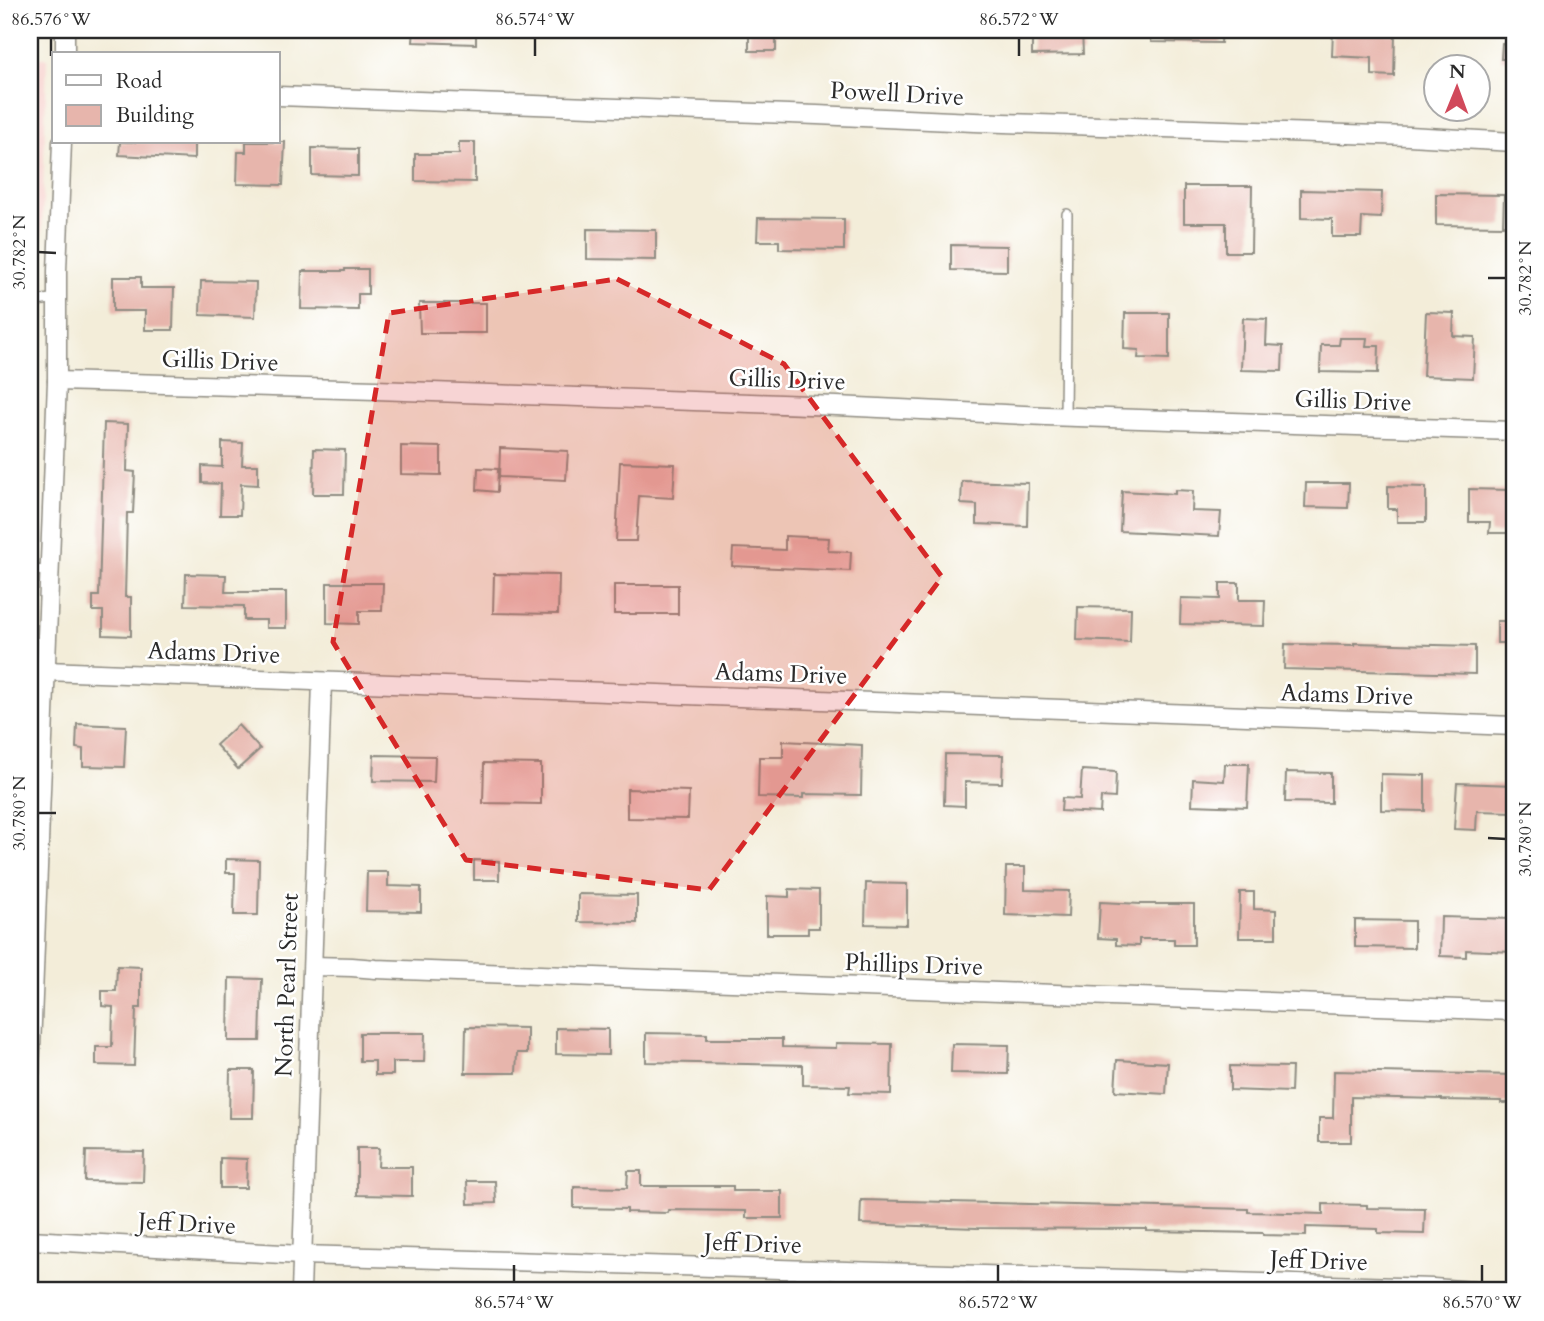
<svg xmlns="http://www.w3.org/2000/svg" width="1544" height="1321" font-family="Cardo,serif">
<rect width="100%" height="100%" fill="#fff"/>
<filter id="ink" filterUnits="userSpaceOnUse"><feTurbulence type="fractalNoise" baseFrequency=".0143" numOctaves="2"/><feDisplacementMap in="SourceGraphic" scale="14" xChannelSelector="R" yChannelSelector="G"/><feConvolveMatrix kernelMatrix="1 2 1 2 8 2 1 2 1" color-interpolation-filters="sRGB"/></filter>
<filter id="wash" filterUnits="userSpaceOnUse"><feTurbulence type="fractalNoise" baseFrequency=".00686" numOctaves="4" result="noise"/><feDisplacementMap in="SourceGraphic" scale="28" xChannelSelector="R" yChannelSelector="G"/><feGaussianBlur stdDeviation="1.57" result="paint"/><feColorMatrix in="noise" values="0 0 0 0 0 0 0 0 0 0 0 0 0 0 0 0 0 1.4 0 .05"/><feComposite in="paint" operator="in"/></filter>
<g filter="url(#wash)">
<rect width="100%" height="100%" fill="#f3edd9"/>
<polygon fill="#f7d0cc" points="30,58 47,58 30,641"/>
<g id="blocks">
<g fill="#e7b5ac">
<polygon points="414,30 476,30 476,44 413,42"/>
<rect x="749" y="30" width="27" height="21"/>
<polygon points="1032,30 1082,30 1083,54 1032,55"/>
<polygon points="1151,30 1222,30 1221,43 1151,42"/>
<polygon points="1333,30 1376,30 1376,33 1395,34 1394,76 1372,75 1372,58 1332,56"/>
<polygon points="1502,43 1514,44 1514,59 1501,59"/>
<polygon points="120,142 194,142 194,159 119,155"/>
<polygon points="246,142 285,142 283,185 237,184 238,152 246,152"/>
<polygon points="459,142 475,142 475,182 415,181 415,154 459,154"/>
<polygon points="312,148 358,149 358,176 312,175"/>
<polygon points="1184,186 1252,186 1251,252 1226,252 1226,223 1184,223"/>
<polygon points="1301,190 1382,192 1381,218 1362,217 1361,237 1332,237 1332,219 1301,218"/>
<polygon points="1436,194 1504,195 1503,226 1436,225"/>
<polygon points="758,218 844,219 844,250 779,249 779,241 757,241"/>
<polygon points="587,229 656,230 656,260 587,259"/>
<polygon points="951,245 1007,246 1007,271 951,270"/>
<polygon points="345,269 368,269 368,294 358,294 358,310 301,309 302,271 345,271"/>
<polygon points="113,277 141,277 141,288 174,288 173,330 145,330 145,311 113,311"/>
<polygon points="201,281 256,282 255,317 200,315"/>
<polygon points="419,303 486,303 486,333 420,333"/>
<polygon points="1426,312 1454,313 1453,336 1475,337 1473,378 1423,376"/>
<polygon points="1125,313 1169,313 1169,359 1138,358 1139,350 1124,349"/>
<polygon points="1243,318 1267,319 1266,345 1283,346 1282,371 1241,370"/>
<polygon points="1340,338 1367,338 1366,346 1379,346 1378,373 1320,372 1321,345 1339,345"/>
<polygon points="104,423 128,424 127,471 135,472 133,513 127,513 125,597 131,597 131,636 103,635 103,611 93,611 93,596 99,596"/>
<polygon points="222,442 243,443 242,465 258,465 258,485 241,484 240,515 220,515 221,484 202,483 202,466 222,467"/>
<polygon points="401,446 441,447 441,475 401,474"/>
<polygon points="500,448 568,451 566,480 499,477"/>
<polygon points="314,449 345,450 344,494 313,494"/>
<polygon points="620,462 675,464 673,498 639,496 636,541 616,541"/>
<polygon points="478,468 498,469 497,492 477,490"/>
<polygon points="962,481 1028,483 1027,526 977,524 977,505 961,504"/>
<polygon points="1306,483 1349,483 1348,508 1305,507"/>
<polygon points="1388,486 1426,487 1426,522 1397,522 1397,509 1388,509"/>
<polygon points="1469,489 1509,490 1509,533 1489,533 1490,522 1469,522"/>
<polygon points="1175,490 1193,491 1192,511 1221,512 1219,536 1120,531 1122,491 1175,494"/>
<polygon points="785,536 829,538 828,551 851,552 850,571 732,566 733,548 785,550"/>
<polygon points="186,574 226,575 225,592 286,592 286,628 266,628 266,620 244,620 244,606 185,605"/>
<polygon points="494,574 559,575 558,614 493,613"/>
<polygon points="327,583 383,583 382,611 359,611 359,624 327,623"/>
<polygon points="1220,583 1239,583 1239,600 1265,600 1264,626 1180,624 1181,598 1220,599"/>
<rect x="614" y="585" width="64" height="29"/>
<polygon points="1078,607 1131,608 1130,642 1077,640"/>
<rect x="1497" y="621" width="17" height="22"/>
<polygon points="1354,643 1475,646 1475,674 1284,669 1285,644 1354,645"/>
<polygon points="77,724 126,726 124,767 83,766 83,749 76,748"/>
<polygon points="238,725 260,749 238,769 216,745"/>
<polygon points="783,741 862,745 861,795 803,794 803,798 758,797 759,757 783,757"/>
<polygon points="945,754 1003,755 1002,783 965,782 965,806 944,805"/>
<polygon points="374,755 435,756 434,782 373,781"/>
<polygon points="484,763 541,764 541,804 483,803"/>
<polygon points="1225,764 1249,764 1247,807 1192,805 1193,779 1224,781"/>
<polygon points="1082,770 1116,772 1115,798 1101,797 1100,813 1061,811 1062,798 1080,799"/>
<polygon points="1286,772 1331,773 1331,803 1285,802"/>
<polygon points="1381,774 1425,775 1425,811 1381,810"/>
<polygon points="1457,783 1514,785 1514,812 1477,811 1476,830 1454,829"/>
<polygon points="627,789 689,791 688,819 627,818"/>
<polygon points="226,859 259,860 258,915 234,915 235,873 226,873"/>
<polygon points="474,860 499,861 499,880 474,880"/>
<polygon points="1006,867 1025,867 1025,890 1069,891 1068,917 1005,915"/>
<polygon points="367,872 388,872 388,886 421,887 421,912 366,911"/>
<polygon points="866,883 907,884 907,925 865,924"/>
<polygon points="789,889 819,890 819,928 808,928 808,934 767,934 767,896 789,897"/>
<polygon points="1240,892 1254,892 1254,909 1276,910 1276,938 1239,938"/>
<polygon points="578,894 637,895 637,923 578,922"/>
<polygon points="1100,902 1141,904 1194,904 1194,945 1174,945 1174,939 1139,939 1139,946 1116,945 1116,939 1098,938"/>
<polygon points="1441,917 1514,919 1514,952 1466,950 1466,957 1440,956"/>
<polygon points="1355,920 1414,921 1414,948 1355,947"/>
<polygon points="117,966 141,967 141,1008 136,1008 134,1066 96,1065 96,1047 112,1047 113,1007 102,1006 102,991 116,991"/>
<polygon points="229,978 262,979 260,1041 228,1041"/>
<polygon points="466,1027 527,1028 527,1053 517,1053 516,1073 465,1073"/>
<polygon points="556,1028 608,1029 608,1055 556,1054"/>
<polygon points="360,1033 425,1033 424,1062 393,1062 393,1075 375,1075 375,1061 360,1061"/>
<polygon points="646,1033 707,1034 707,1039 782,1039 782,1047 836,1048 836,1043 892,1044 891,1094 849,1093 850,1086 803,1085 803,1065 646,1062"/>
<polygon points="952,1044 1009,1045 1008,1074 951,1073"/>
<polygon points="1117,1060 1168,1063 1166,1094 1115,1091"/>
<polygon points="1230,1066 1292,1067 1291,1092 1230,1090"/>
<polygon points="230,1070 254,1070 253,1118 229,1118"/>
<polygon points="1334,1071 1514,1075 1514,1103 1501,1103 1501,1101 1442,1100 1442,1099 1351,1097 1351,1142 1319,1142 1319,1118 1333,1118"/>
<polygon points="357,1148 379,1148 378,1167 412,1167 412,1196 357,1195"/>
<polygon points="86,1151 144,1152 143,1182 85,1181"/>
<polygon points="220,1158 247,1159 246,1188 220,1188"/>
<polygon points="628,1171 641,1171 641,1186 733,1186 733,1191 782,1191 782,1218 746,1218 746,1211 669,1210 668,1213 627,1212 627,1209 574,1208 574,1187 627,1188"/>
<polygon points="467,1181 495,1181 496,1203 468,1204"/>
<polygon points="861,1200 1248,1209 1248,1212 1323,1214 1323,1204 1367,1205 1367,1208 1425,1209 1424,1234 1378,1233 1378,1229 1306,1227 1306,1236 1263,1235 1263,1233 1147,1231 1147,1229 977,1228 860,1224"/>
</g>
</g>
</g>
<g filter="url(#ink)">
<use href="#blocks" fill-opacity="0" stroke="#8f8c82" stroke-width="2"/>
<g fill="none" stroke-linecap="round" stroke-linejoin="round">
<defs>
<g id="service">
<polyline points="30,302 57,298"/>
<polyline points="1065,417 1067,214"/>
<polyline points="30,570 49,571"/>
</g>
<g id="minor">
<polyline points="65,54 65,30"/>
<polyline points="278,96 817,115 974,122 1409,136 1514,142"/>
<polyline points="57,381 376,390 837,406 1046,416 1514,431"/>
<polyline points="46,671 1514,726"/>
<polyline points="313,966 352,967 376,969 1514,1011"/>
<polyline points="30,1073 57,381 57,271 62,142"/>
<polyline points="30,1240 301,1255 1433,1288 1474,1291"/>
<polyline points="301,1291 322,682"/>
</g>
</defs>
<use href="#service" stroke="#8f8c82" stroke-width="12"/>
<use href="#minor" stroke="#8f8c82" stroke-width="21"/>
<use href="#service" stroke="#fff" stroke-width="9"/>
<use href="#minor" stroke="#fff" stroke-width="18"/>
</g>
</g>
<path fill="#d62828" fill-opacity="0.2" stroke="#d62828" stroke-width="5" stroke-dasharray="14 9" stroke-linejoin="round" d="M617,279l167,85 158,213 -233,313 -243,-30 -133,-218 56,-329z"/>
<path fill="none" stroke="#2b2b2b" stroke-width="2.5" d="M51,56v-18M535,56v-18M1019,56v-18M38,252l18,1M1488,278h18M38,813h18M1488,838l18,1M514,1282v-17M998,1282v-17M1482,1282v-17"/>
<g text-anchor="middle" dominant-baseline="central" stroke-width="5" stroke-linejoin="round" paint-order="stroke">
<g font-size="24" fill="#2b2b2b" stroke="#fff">
<text transform="translate(897 94) rotate(3)">Powell Drive</text>
<text transform="translate(220 361) rotate(2)">Gillis Drive</text>
<text transform="translate(787 380) rotate(2)">Gillis Drive</text>
<text transform="translate(1353 401) rotate(2)">Gillis Drive</text>
<text transform="translate(214 653) rotate(2)">Adams Drive</text>
<text transform="translate(781 674) rotate(2)">Adams Drive</text>
<text transform="translate(1347 695) rotate(2)">Adams Drive</text>
<text transform="translate(914 965) rotate(2)">Phillips Drive</text>
<text transform="translate(287 985) rotate(-88)">North Pearl Street</text>
<text transform="translate(187 1224) rotate(3)">Jeff Drive</text>
<text transform="translate(753 1244) rotate(2)">Jeff Drive</text>
<text transform="translate(1319 1261) rotate(2)">Jeff Drive</text>
</g>
</g>
<rect width="1544" height="1321" fill="none" stroke="#fff" stroke-width="77"/>
<rect x="52" y="52" width="228" height="91" fill="#ffffff" stroke="#aaaaaa" stroke-width="2"/>
<rect x="66" y="75" width="35" height="10" fill="#ffffff" stroke="#aaaaaa" stroke-width="2"/>
<text x="116" y="88" font-size="21" fill="#2b2b2b">Road</text>
<rect x="66" y="105" width="35" height="21" fill="#e7b5ac" stroke="#aaaaaa" stroke-width="2"/>
<text x="116" y="122" font-size="21" fill="#2b2b2b">Building</text>
<g transform="translate(1457 88) rotate(1)"><circle r="33" fill="#ffffff" stroke="#aaaaaa" stroke-width="2"/>
<path d="M0-5L12 26L0 18L-12 26Z" fill="#d1495b"/>
<text y="-10" font-size="19" font-weight="bold" text-anchor="middle" fill="#2b2b2b">N</text>
</g>
<rect x="38" y="38" width="1468" height="1244" fill="none" stroke="#2b2b2b" stroke-width="2.5"/>
<g font-size="18" text-anchor="middle" fill="#2b2b2b">
<text x="51" y="25">86.576°W</text>
<text x="535" y="25">86.574°W</text>
<text x="1019" y="25">86.572°W</text>
<text transform="translate(19 252) rotate(-90)" y="6">30.782°N</text>
<text transform="translate(1525 278) rotate(-90)" y="6">30.782°N</text>
<text transform="translate(19 813) rotate(-90)" y="6">30.780°N</text>
<text transform="translate(1525 839) rotate(-90)" y="6">30.780°N</text>
<text x="514" y="1308">86.574°W</text>
<text x="998" y="1308">86.572°W</text>
<text x="1482" y="1308">86.570°W</text>
</g>
</svg>
